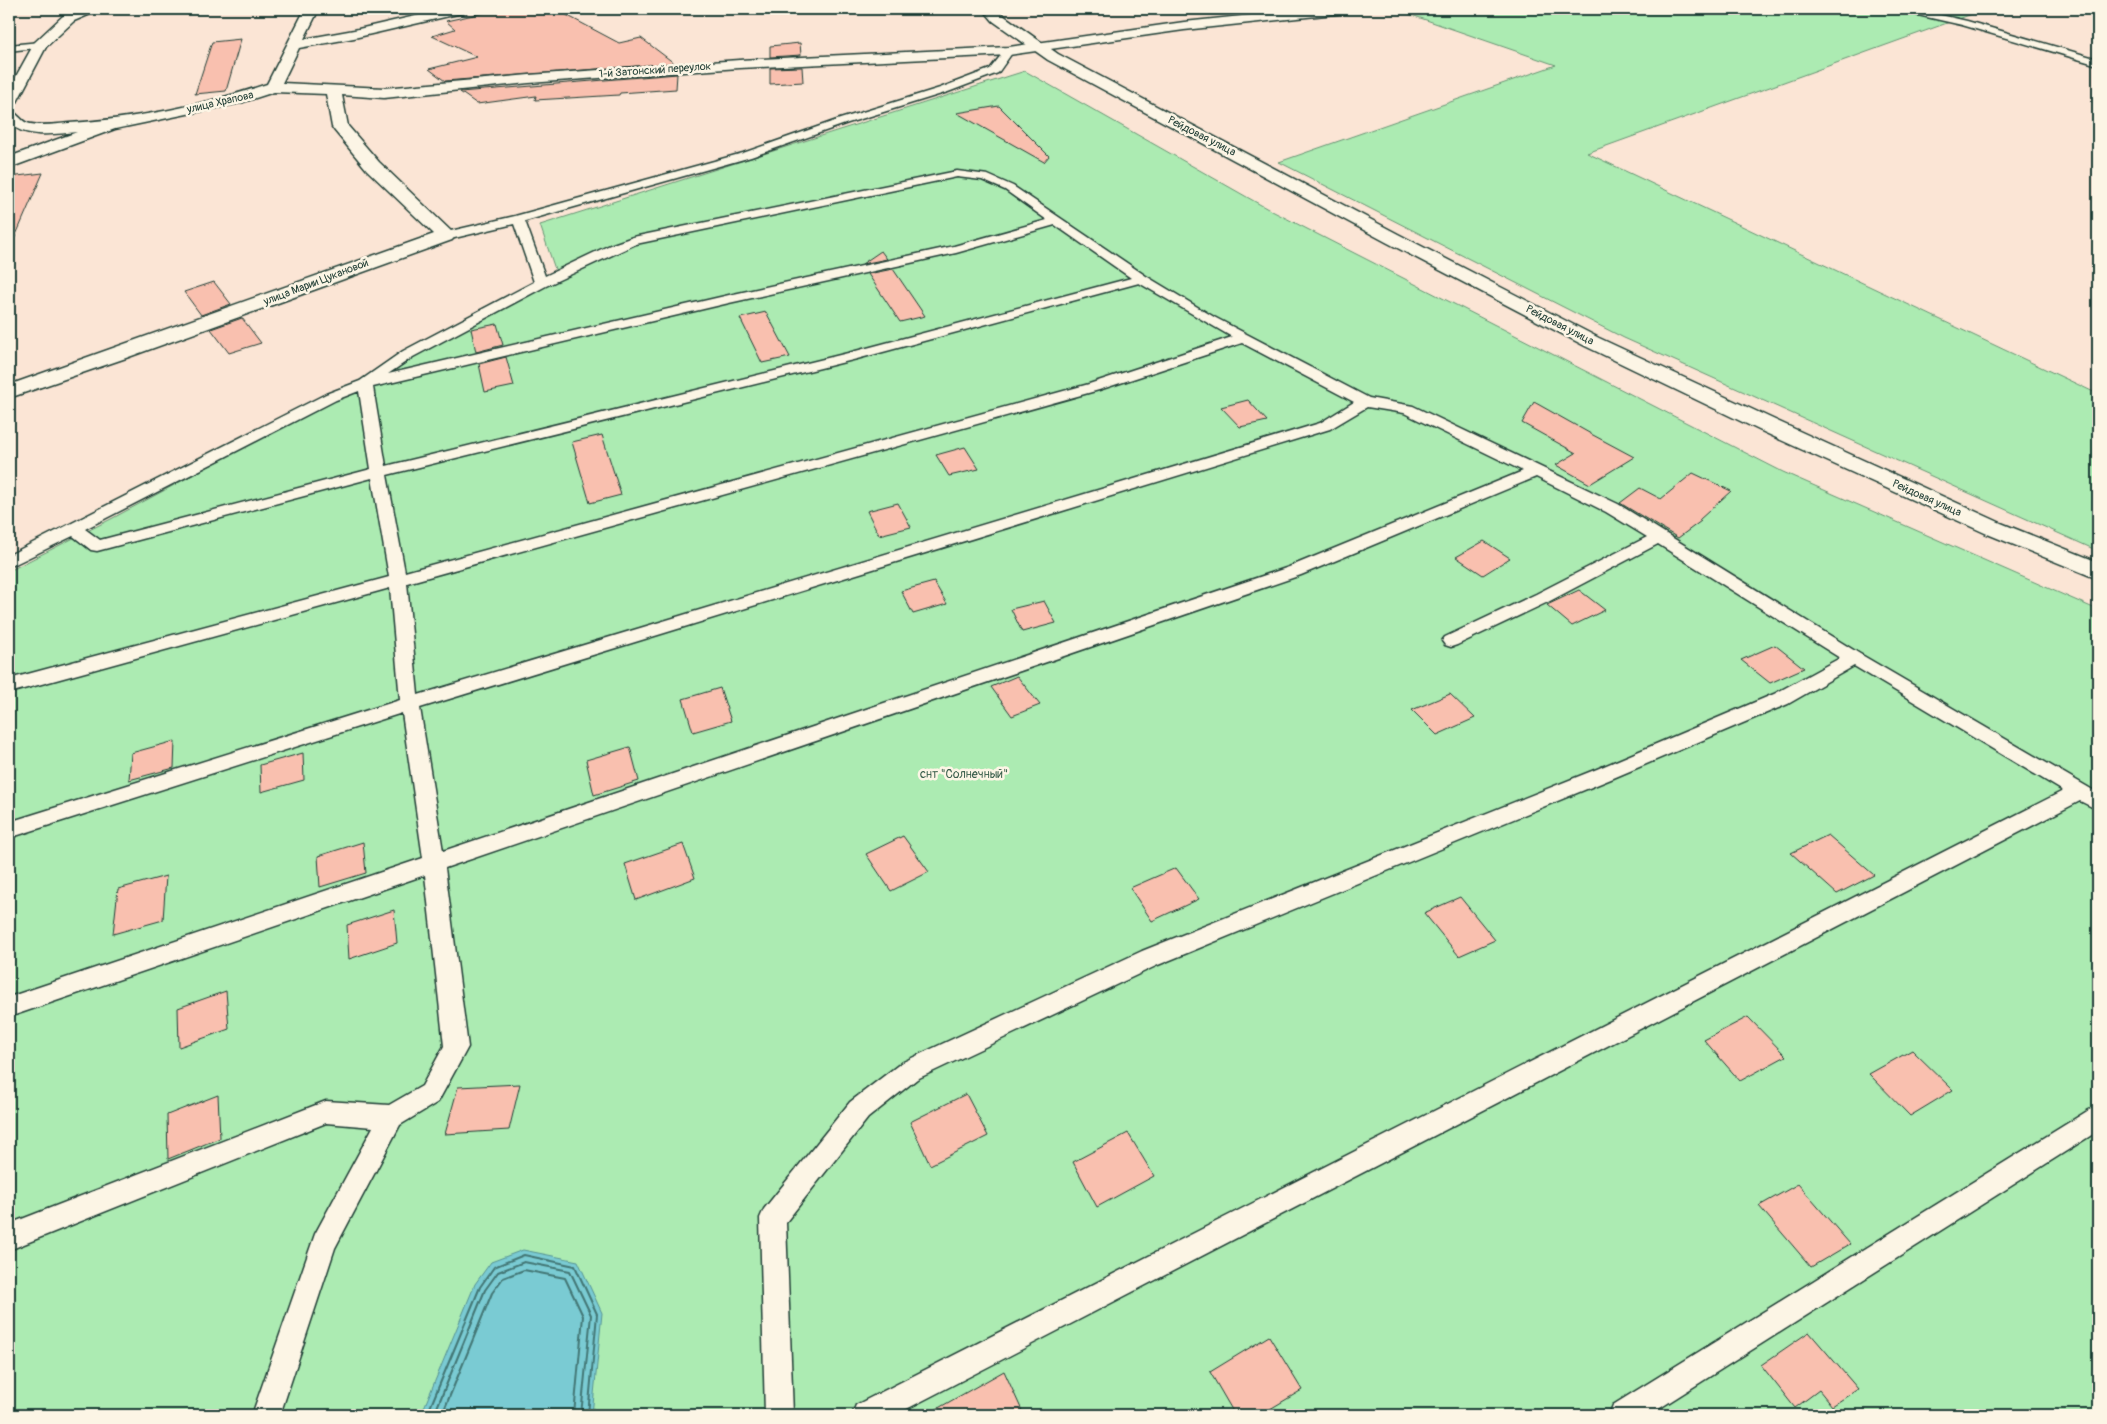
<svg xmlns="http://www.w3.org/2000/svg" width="2107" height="1424" font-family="Pangolin,sans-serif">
<rect width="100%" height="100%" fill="#fbe5d5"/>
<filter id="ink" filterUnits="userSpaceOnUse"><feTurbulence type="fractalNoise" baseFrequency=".02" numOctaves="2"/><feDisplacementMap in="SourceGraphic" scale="10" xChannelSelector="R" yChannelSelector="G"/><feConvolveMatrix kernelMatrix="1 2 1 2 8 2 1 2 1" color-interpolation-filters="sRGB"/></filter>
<g filter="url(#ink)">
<g fill="#acebb2" stroke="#669473">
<polygon points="1434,9 1986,9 1587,153 2098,394 2098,551 1624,338 1279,162 1556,65 1406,13"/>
<polygon points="1025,71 1268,209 1783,472 2098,610 2098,1415 9,1415 9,571 113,518 558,278 540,225"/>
</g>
<polygon fill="#7acbd3" stroke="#569293" points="523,1250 578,1261 602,1313 592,1415 421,1415 475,1284 491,1262"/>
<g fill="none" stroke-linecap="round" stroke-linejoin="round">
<g stroke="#437674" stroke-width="2">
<polyline points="427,1415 480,1287 494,1267 524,1255 575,1266 597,1314 588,1415"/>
<polyline points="434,1415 485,1290 498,1272 524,1262 570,1271 591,1315 581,1415"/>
<polyline points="442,1415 492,1293 503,1278 524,1270 565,1278 583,1316 574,1415"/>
</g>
</g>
<g fill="#f9c0af" stroke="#1f3d34">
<polygon points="501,9 555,9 619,43 641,38 674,63 445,81 429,69 477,57 432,36 455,29 446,21"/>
<polygon points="241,39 226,91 195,94 212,42"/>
<polygon points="800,43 801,55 770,57 770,46"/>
<polygon points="802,67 803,82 770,84 770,68"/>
<polygon points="677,74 676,89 620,93 619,95 535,100 536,96 477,104 460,92"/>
<polygon points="999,106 1049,156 1044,162 957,113"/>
<polygon points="43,173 9,251 9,177"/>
<polygon points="881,251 887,259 862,264"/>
<polygon points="893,269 925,316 900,322 868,274"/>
<polygon points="214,282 231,304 201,315 184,292"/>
<polygon points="766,312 790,357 762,363 740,318"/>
<polygon points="242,318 261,343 229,353 211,329"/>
<polygon points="497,324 503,345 476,352 471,329"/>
<polygon points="506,357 514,386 485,392 479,364"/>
<polygon points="1248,400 1267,421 1240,427 1221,407"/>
<polygon points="1534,402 1591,434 1634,457 1590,484 1556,465 1576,453 1522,423"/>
<polygon points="602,435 621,495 590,503 572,442"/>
<polygon points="965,447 979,469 949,476 936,455"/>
<polygon points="1693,473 1731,491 1699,520 1701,521 1678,538 1620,503 1640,488 1661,499"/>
<polygon points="898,503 911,527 879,535 867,511"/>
<polygon points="1484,541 1510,558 1483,575 1456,557"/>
<polygon points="934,582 947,604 913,614 901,591"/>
<polygon points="1579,590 1605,610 1572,626 1547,605"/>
<polygon points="1044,601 1056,623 1022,632 1011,609"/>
<polygon points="1775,645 1804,668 1770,683 1741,660"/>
<polygon points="1017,676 1040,705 1012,716 991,687"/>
<polygon points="720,688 731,721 693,732 683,699"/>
<polygon points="1450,694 1475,718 1437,735 1412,710"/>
<polygon points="175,741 174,768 129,780 131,753"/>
<polygon points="630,747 639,781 594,795 586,760"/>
<polygon points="303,753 304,780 261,792 260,765"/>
<polygon points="1828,835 1874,875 1837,894 1791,853"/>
<polygon points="903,836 929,872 891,891 866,854"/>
<polygon points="363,842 366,873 320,887 318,856"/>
<polygon points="683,844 695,878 636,900 625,864"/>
<polygon points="1176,868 1199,899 1152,921 1130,888"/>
<polygon points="166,876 163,920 113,934 118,889"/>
<polygon points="1460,897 1495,940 1459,956 1424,913"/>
<polygon points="394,910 397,943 349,959 347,925"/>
<polygon points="226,991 229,1029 179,1047 178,1008"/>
<polygon points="1748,1017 1786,1056 1740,1081 1704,1040"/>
<polygon points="1912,1050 1953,1090 1910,1116 1869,1074"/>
<polygon points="520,1084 509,1130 445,1134 458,1087"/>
<polygon points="966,1094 988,1136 930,1165 910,1122"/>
<polygon points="218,1095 220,1138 168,1159 167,1115"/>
<polygon points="1128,1133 1154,1176 1097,1207 1073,1162"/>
<polygon points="1798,1184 1850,1244 1811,1267 1759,1206"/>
<polygon points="1809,1332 1858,1389 1832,1406 1819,1390 1795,1408 1761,1365"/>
<polygon points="1269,1336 1302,1390 1260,1415 1235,1415 1210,1372"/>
<polygon points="1004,1371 1024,1415 926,1415"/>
</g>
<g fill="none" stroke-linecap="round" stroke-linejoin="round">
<defs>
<g id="service">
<polygon points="1898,9 1914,9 1967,21 2098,59 2098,65 1962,25 1900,11"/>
<polygon points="40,42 45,45 43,47 9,51 9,45"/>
<path d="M1029,45l3,1v4l-20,3 -14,20 -50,19 -100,31 -97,34 -226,64 20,55 65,-31 23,-8 324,-66 31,4 25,11 133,90 68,41 155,81 44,8 205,98 242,150 238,139v17l-18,-9 -1185,614h-43l4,-10 1207,-614 -209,-125 -66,38 -177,75 -453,186 -241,114 -49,39 -82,104 7,193h-28l-5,-197 4,-9 86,-107 51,-39 241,-112 455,-182 177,-75 66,-36 -182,-114 -110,58 -91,43 -6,2 -6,-2 -3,-4 3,-4 91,-43 111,-57 -41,-25 -70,-35 -235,98 -856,293 23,179 -30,55 -38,23 -65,123 -55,167h-28l63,-181 58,-107 -47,-4 -317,127v-26l317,-123 63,4 33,-19 22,-40 -19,-171 -416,142v-20l414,-139 -21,-145 -393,125v-16l391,-122 -10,-112 -381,105v-14l380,-102 -17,-99 -275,73 -6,-1 -18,-14 -64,31v-12l317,-161 34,-13 43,-30 131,-69 -20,-58 -68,16 -4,-1 -2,-3 2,-3 73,-17 228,-63 97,-34 100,-31 50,-19 16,-20zM957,177l25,3 23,10 42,30 -93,26 -225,49 -341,79 25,-17 133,-71 90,-42zM1055,225l76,53 -283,75 -462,113 -13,-79 356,-84 227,-50zM1139,283l93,54 -143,47 -684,188 -18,-97 470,-116zM1242,343l112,59 -34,21 -902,272 -11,-112 692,-193zM359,391l12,78 -271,71 -15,-11 251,-129zM1367,407l37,6 119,58 -234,96 -846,284 -23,-143 910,-279z"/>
<polygon points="2098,1106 2098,1131 1649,1415 1609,1415 1613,1405 2089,1110"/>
</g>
<g id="minor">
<polygon points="79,9 97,9 95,12 74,21 46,47 17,102 14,105 9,107 9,89 35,42 64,15"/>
<path d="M305,9h14l-15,30 50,-9 92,-21h23l-2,3 -5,1 -108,25 -55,10 -17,35 102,5 145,-13 210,-15 270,-13 175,-25 125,-13h43l-7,4 -161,17 -175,25 -270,13 -210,15 -145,15 -42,-3 6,31 31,36 73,70 3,4 -3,4 -326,118 -117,40v-13l425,-151 -67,-64 -33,-40 -2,-3 -6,-33 -52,-2 -34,11 -125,26 -106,39v-11l68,-25c-21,2 -52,7 -68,-9v-13c8,2 11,10 18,13 12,4 30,1 42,0 66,-4 136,-18 198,-39z"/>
</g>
<polygon id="primary" points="983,9 997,9 1003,15 1058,54 1398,234 1599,338 1775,420 2001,523 2098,562 2098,579 1985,533 1759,430 1585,346 1386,242 1048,60 993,21"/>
</defs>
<use href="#service" stroke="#1f3d34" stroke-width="3"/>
<use href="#minor" stroke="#1f3d34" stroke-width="3"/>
<use href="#primary" stroke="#1f3d34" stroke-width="3"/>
<use href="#service" fill="#fcf5e5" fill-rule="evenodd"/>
<use href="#minor" fill="#fcf5e5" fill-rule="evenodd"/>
<use href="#primary" fill="#fcf5e5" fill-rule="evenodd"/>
</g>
</g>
<g text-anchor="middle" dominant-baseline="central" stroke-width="5" stroke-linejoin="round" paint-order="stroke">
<g font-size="11" fill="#1f3d34" stroke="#fcf5e5">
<text transform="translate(655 70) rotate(-4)">1-й Затонский переулок</text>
<text transform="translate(220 102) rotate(-13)">улица Храпова</text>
<text transform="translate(1202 136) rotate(27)">Рейдовая улица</text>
<text transform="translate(316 282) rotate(-21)">улица Марии Цукановой</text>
<text transform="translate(1560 325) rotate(27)">Рейдовая улица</text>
<text transform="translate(1927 498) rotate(24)">Рейдовая улица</text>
</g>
<g font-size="12" fill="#3b604d" stroke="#fcf5e5">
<text x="964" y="774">снт "Солнечный"</text>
</g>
</g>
<rect width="2107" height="1424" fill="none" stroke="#fcf5e5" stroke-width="30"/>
<rect x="15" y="15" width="2077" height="1394" fill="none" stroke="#1f3d34" stroke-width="2" filter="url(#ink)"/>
</svg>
